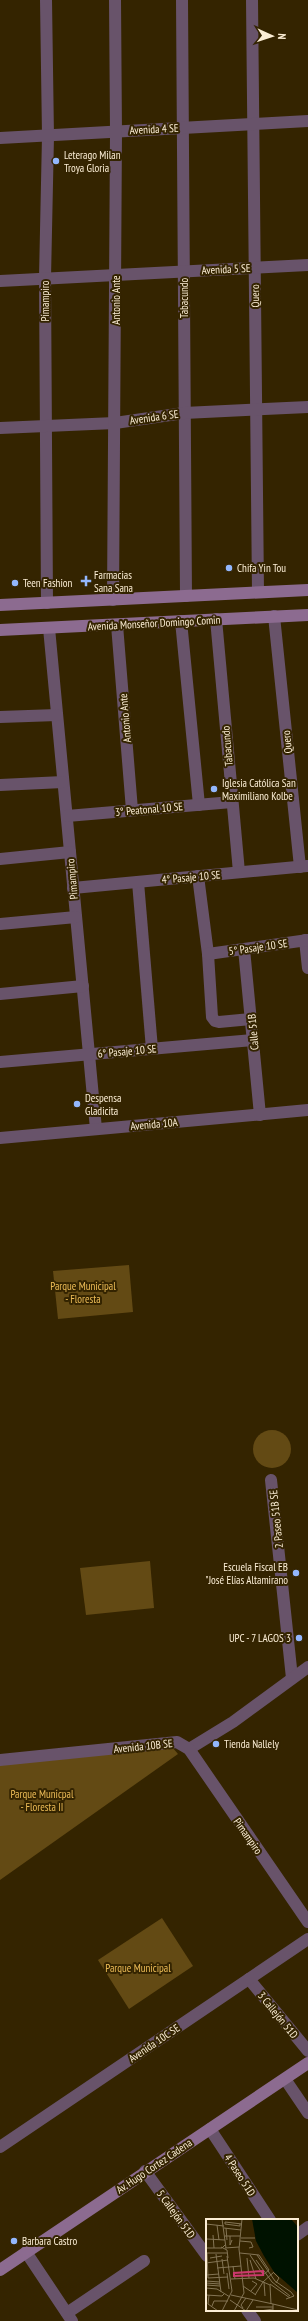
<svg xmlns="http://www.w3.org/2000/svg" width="308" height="2321" font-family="'PT Sans Narrow',sans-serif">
<rect width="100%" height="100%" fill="#342400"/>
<g fill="#634a14">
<polygon points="129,1265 133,1312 58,1319 53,1271"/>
<circle cx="272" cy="1449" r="19"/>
<polygon points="150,1561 154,1608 86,1615 80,1568"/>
<polygon points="172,1747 178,1754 0,1880 0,1762"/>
<polygon points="162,1918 193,1966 129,2009 98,1960"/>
</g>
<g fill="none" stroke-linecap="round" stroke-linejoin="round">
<g stroke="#68536a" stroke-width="12">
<polyline points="46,0 48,136 45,278 47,603"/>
<polyline points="182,0 186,596"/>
<polyline points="252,0 258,592"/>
<polyline points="0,138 308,121"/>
<polyline points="0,281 308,265"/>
<polyline points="0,428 115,423 184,413 308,407"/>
<polyline points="113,600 116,132 115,0"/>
<polyline points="274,616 300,867"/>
<polyline points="216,619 239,872"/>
<polyline points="181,621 199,805"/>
<polyline points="117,625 132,810"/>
<polyline points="49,628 96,1129"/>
<polyline points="0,717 57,715"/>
<polyline points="0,785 63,782"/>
<polyline points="67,816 232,802"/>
<polyline points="0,859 70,852"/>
<polyline points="198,876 208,954 212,1017 215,1021 219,1022 251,1019"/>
<polyline points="138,882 152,1049"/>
<polyline points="73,888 307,866"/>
<polyline points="0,924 76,917"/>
<polyline points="305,940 308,968"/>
<polyline points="244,949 260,1115"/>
<polyline points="208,954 308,940"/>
<polyline points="0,994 83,986"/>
<polyline points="0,1062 253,1040"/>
<polyline points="0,1138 308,1110"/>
<polyline points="271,1480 292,1678"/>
<polyline points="189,1749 233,1722 308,1667"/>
<polyline points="0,1760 177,1742 189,1749 308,1922"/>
<polyline points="249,1979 308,2051"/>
<polyline points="285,2079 308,2113"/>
<polyline points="210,2129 270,2220"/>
<polyline points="0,2147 308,1939"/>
<polyline points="145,2171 207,2256"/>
<polyline points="297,2235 308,2227"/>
<polyline points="26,2252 72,2321"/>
<polyline points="247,2310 255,2321"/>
<polyline points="67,2313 144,2261"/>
</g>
<g stroke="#8c6b90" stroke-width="12">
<polyline points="0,605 308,590"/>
<polyline points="0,630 308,615"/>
<polyline points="0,2270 308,2063"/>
</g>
</g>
<g fill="#93b7fd" stroke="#342400" stroke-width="1.5">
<circle cx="56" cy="161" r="4"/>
<circle cx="229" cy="568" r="4"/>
<path d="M84 575h4v4h4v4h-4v4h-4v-4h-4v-4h4z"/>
<circle cx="15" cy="583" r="4"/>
<circle cx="214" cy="789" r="4"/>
<circle cx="77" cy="1104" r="4"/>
<circle cx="296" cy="1573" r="4"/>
<circle cx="299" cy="1638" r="4"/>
<circle cx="216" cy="1744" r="4"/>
<circle cx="14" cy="2241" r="4"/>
</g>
<g text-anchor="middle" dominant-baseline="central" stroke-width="4" stroke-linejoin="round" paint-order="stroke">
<g font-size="11" fill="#fceed5" stroke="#342400">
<text transform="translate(154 129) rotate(-3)">Avenida 4 SE</text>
<text transform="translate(226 269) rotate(-3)">Avenida 5 SE</text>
<text transform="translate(255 296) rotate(-91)">Quero</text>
<text transform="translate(184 298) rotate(-90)">Tabacundo</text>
<text transform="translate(116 300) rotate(-90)">Antonio Ante</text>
<text transform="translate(45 301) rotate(-90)">Pimampiro</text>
<text transform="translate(154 417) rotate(-8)">Avenida 6 SE</text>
<text transform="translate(154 623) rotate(-3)">Avenida Monseñor Domingo Comin</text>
<text transform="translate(125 718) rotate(-95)">Antonio Ante</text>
<text transform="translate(287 742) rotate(-96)">Quero</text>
<text transform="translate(227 746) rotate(-95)">Tabacundo</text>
<text transform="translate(149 809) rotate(-5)">3° Peatonal 10 SE</text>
<text transform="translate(191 877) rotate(-5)">4° Pasaje 10 SE</text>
<text transform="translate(72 879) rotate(-95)">Pimampiro</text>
<text transform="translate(258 947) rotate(-8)">5° Pasaje 10 SE</text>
<text transform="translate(253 1032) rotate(-95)">Calle 51B</text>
<text transform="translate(127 1051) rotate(-5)">6° Pasaje 10 SE</text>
<text transform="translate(154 1124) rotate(-5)">Avenida 10A</text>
<text transform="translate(276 1519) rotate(-96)">2 Paseo 51B SE</text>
<text transform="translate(143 1746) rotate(-6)">Avenida 10B SE</text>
<text transform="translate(248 1836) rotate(55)">Pimampiro</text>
<text transform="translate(278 2015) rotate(51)">3 Callejón 51D</text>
<text transform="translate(154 2043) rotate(-34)">Avenida 10C SE</text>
<text transform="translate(154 2166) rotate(-34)">Av. Hugo Cortez Cadena</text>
<text transform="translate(240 2175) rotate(57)">4 Paseo 51D</text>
<text transform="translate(176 2214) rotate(54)">5 Callejón 51D</text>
</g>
<g font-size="11" fill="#fceed5" stroke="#342400" text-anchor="start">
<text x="64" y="155">Leterago Milan<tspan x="64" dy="13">Troya Gloria</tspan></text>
<text x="237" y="568">Chifa Yin Tou</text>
<text x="94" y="575">Farmacias<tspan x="94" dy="13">Sana Sana</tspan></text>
<text x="23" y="583">Teen Fashion</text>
<text x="222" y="783">Iglesia Católica San<tspan x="222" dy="13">Maximiliano Kolbe</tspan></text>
<text x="85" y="1098">Despensa<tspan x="85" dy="13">Gladicita</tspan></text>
<text x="288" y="1567" text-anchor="end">Escuela Fiscal EB<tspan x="288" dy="13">"José Elías Altamirano</tspan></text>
<text x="291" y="1638" text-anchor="end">UPC - 7 LAGOS 3</text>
<text x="224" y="1744">Tienda Nallely</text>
<text x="22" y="2241">Barbara Castro</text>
</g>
<g font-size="11" fill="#edbc56" stroke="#342400">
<text x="83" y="1286">Parque Municipal<tspan x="83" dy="13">- Floresta</tspan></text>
<text x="42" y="1794">Parque Municpal<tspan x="42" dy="13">- Floresta II</tspan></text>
<text x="138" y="1968">Parque Municipal</text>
</g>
</g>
<g transform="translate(206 2219)">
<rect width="92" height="92" fill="#342400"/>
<path d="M46,0h39l7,8v66l-24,-21 -10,-16 -8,-15z" fill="#001200"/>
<path fill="none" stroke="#847555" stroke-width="1" d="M16,0l4,29M0,5l18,2M34,5v2l-15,-2v-2l17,2M11,6l2,15M18,9l17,2M20,9l1,12M7,16l1,13M19,17h15M24,17v9l2,-5M35,19h14M1,20l18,1M34,22l11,1 2,5 -4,1M15,28l6,3 1,8M0,29h16l3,-3M19,29l14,-1M33,30l3,-30M0,34h21M1,34l1,25M34,34l19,2 10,15 -6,5M10,35l5,38M44,36l14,21M51,36l18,26 16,11 3,4 -8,3M4,39l12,-2M41,39l2,20M16,40l2,15M44,41l6,19M50,41l16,22 18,14M0,44l22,-3M27,47l2,13M11,49l24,-2M21,54l2,16M68,54l5,5 -3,5M0,56l13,-1M2,59l20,-1M25,60l23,-1 16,7M0,62l14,1M58,63l1,14M0,64l14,1M64,65l20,14M0,66l14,1M64,66l1,19M37,67l13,9M0,69l11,1 13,8M45,72l6,-7 -5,-3M0,76l16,1 2,-2M3,76l-1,9 10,7M25,76l42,9v7M49,76l8,-13 11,-10M24,81l16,11M67,85l25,6M6,87l2,-5h14M50,88h17M37,89l-2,-3 5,-7M16,92l10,-20 -5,-35M28,92l10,-18 -5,-44M40,92l7,-11M54,92l13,-2"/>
<path fill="#cb386d" fill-opacity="0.15" stroke="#cb386d" stroke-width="2" d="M57,52v4l-29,1v-3z"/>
<rect width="92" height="92" fill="none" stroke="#fceed5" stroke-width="2"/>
</g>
<g transform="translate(272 36) rotate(93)" stroke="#342400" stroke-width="3" paint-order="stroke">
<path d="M0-3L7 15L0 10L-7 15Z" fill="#fceed5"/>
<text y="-6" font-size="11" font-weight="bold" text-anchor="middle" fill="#fceed5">N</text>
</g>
</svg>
